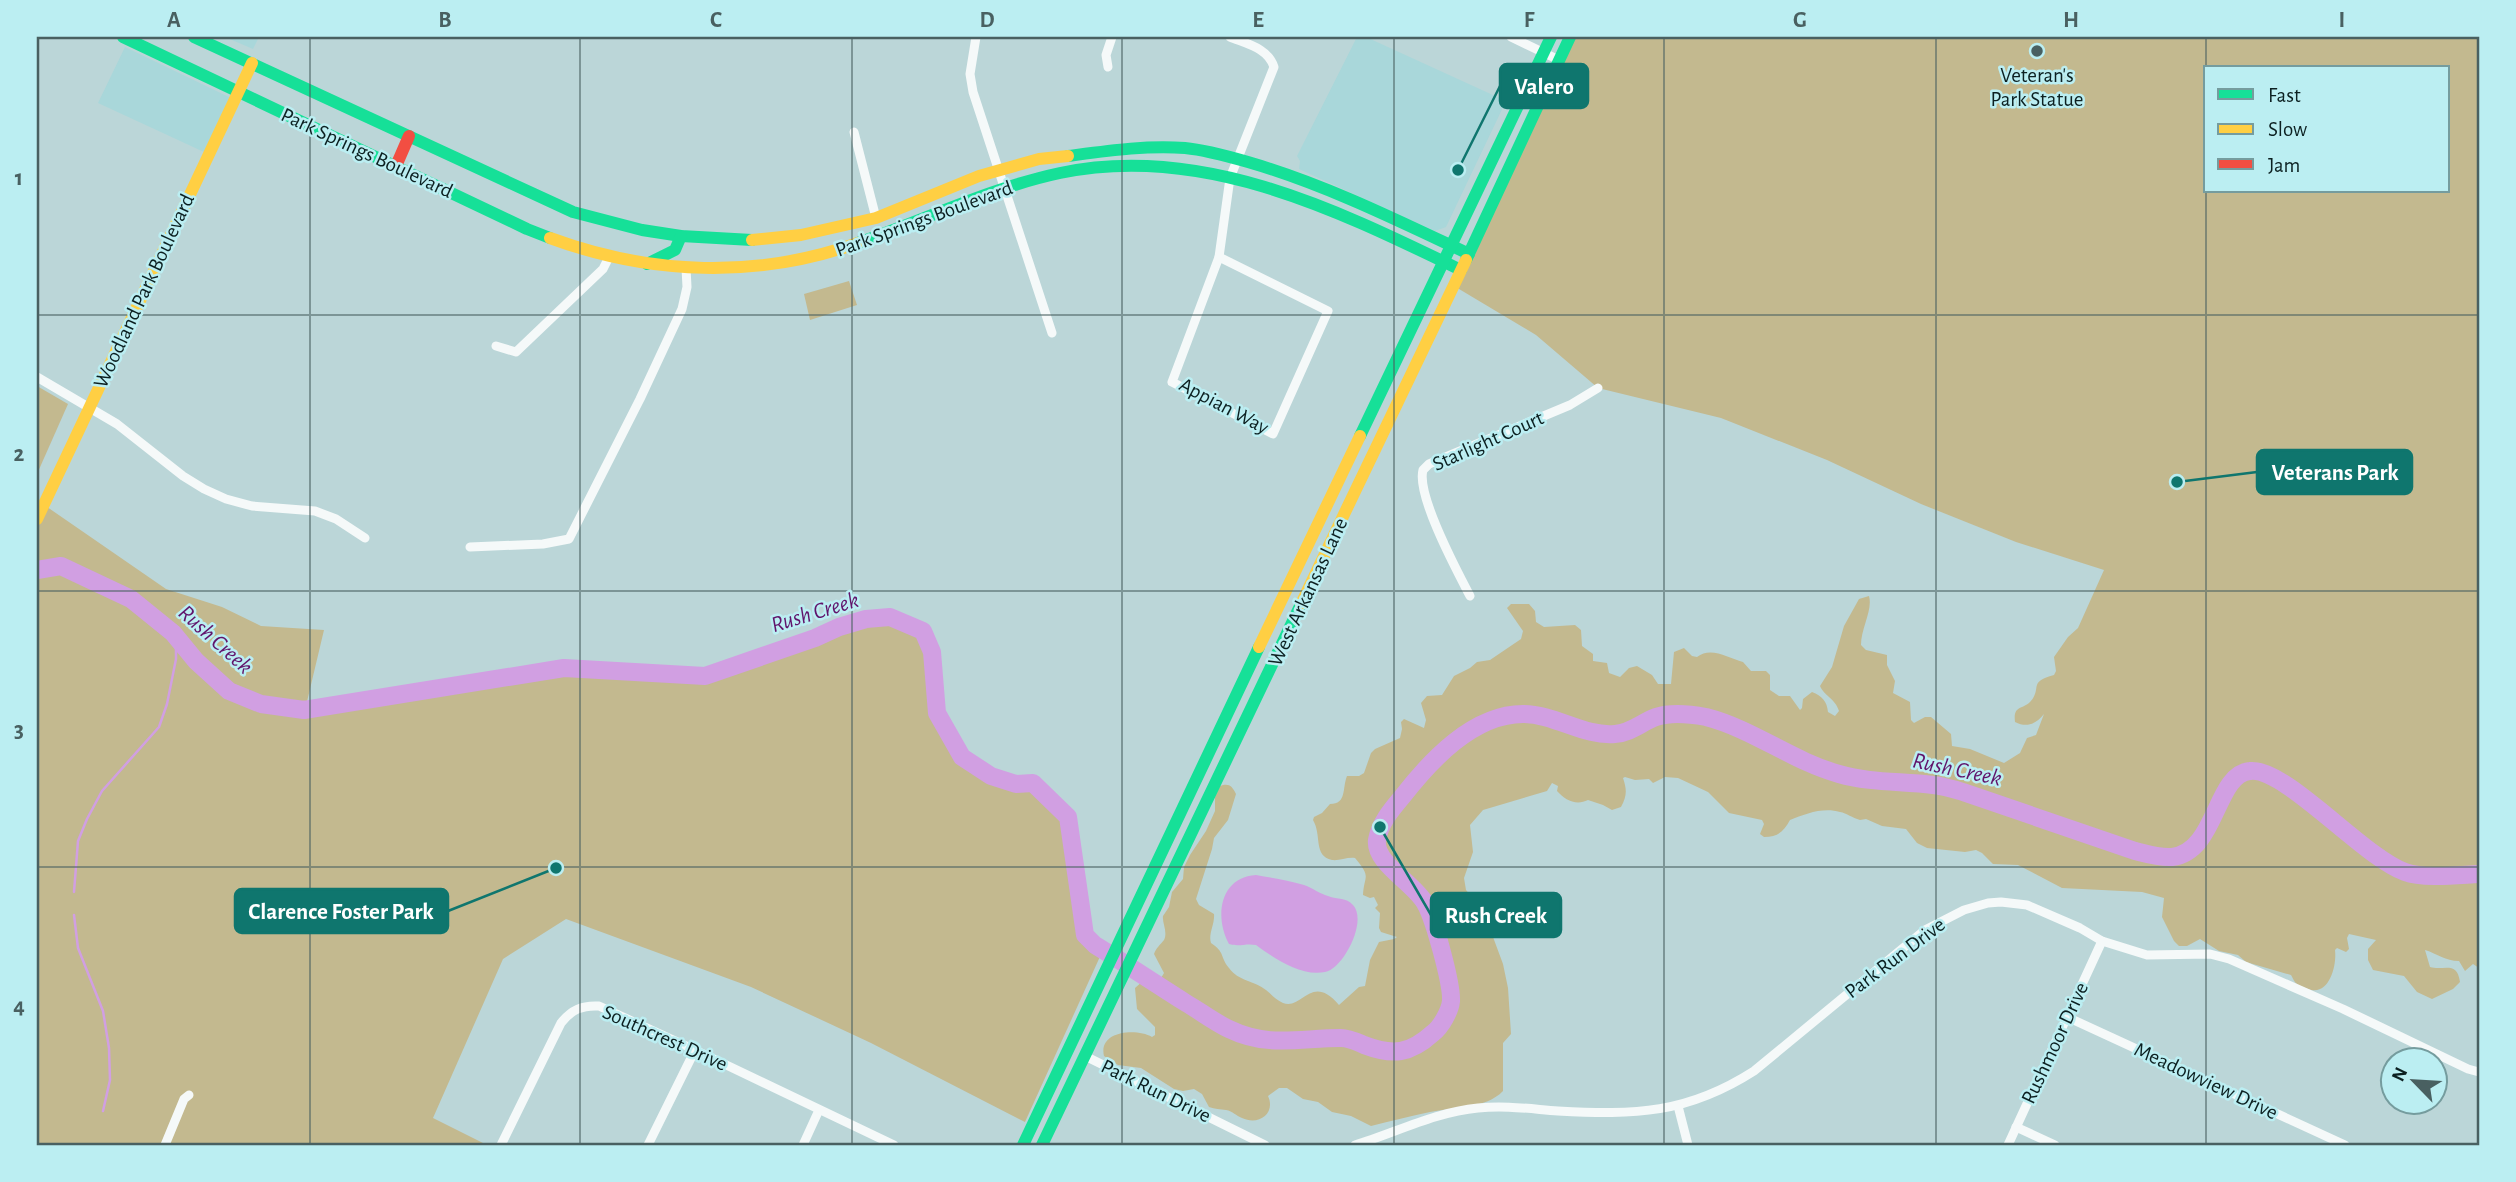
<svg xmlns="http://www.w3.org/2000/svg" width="2516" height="1182" font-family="'Alegreya Sans',sans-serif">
<rect width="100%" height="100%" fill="#bbd6d8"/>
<g fill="#a9d7da">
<polygon points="225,37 259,37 253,49"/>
<polygon points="1357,37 1366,37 1506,101 1446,227 1435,231 1299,169 1300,161 1297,156"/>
<polygon points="125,47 231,98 204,152 98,103"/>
</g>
<g fill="#c3b98f" fill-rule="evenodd">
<path d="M1572,37h907v931l-6,-4 -8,7 -6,-10c-14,0 -21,-7 -34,-11l5,17c14,4 27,-7 30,15l-7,7 -21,10 -15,-7 -13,-16 -31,-6 -5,-10v-11l8,-9 -27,-6 -2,4 2,11 -3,3 -9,-4 -2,2c2,16 -6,47 -27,39 -1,0 -10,-4 -11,-5 -3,-2 -4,-6 -6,-9l-45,-13 -8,-7 -19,-4 -19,-12 -13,7h-8l-5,-5 -12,-24 2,-19 -22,-6 -80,-4 -44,-23 -25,-1 -11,-11 -6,-3 -11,2 -38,-4 -10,-5 -11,-14 -24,-3 -16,-7 -6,1c-8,-2 -13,-7 -20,-8 -17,-5 -35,2 -50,8 -6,11 -12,17 -26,17l-4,-3 4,-10 -2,-4 -33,-7 -21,-21 -30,-14 -13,-1 -12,6 -4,-4 -14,1 -10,-3 -2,1c4,12 4,18 -2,29l-9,3 -9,-5 -15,-5c-12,6 -23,0 -31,-9l1,-5 -6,-3 -5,8 -64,19 -13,15 3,27 -9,26 2,12 17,20 20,54 5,24 3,46 -8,9v48c-17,18 -50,16 -73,21 -20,4 -39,9 -59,14l-20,-10 -19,-4 -14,-10 -15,-3 -16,-11h-8l-11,8c8,17 -9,30 -26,22 -6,-2 -9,-7 -16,-8 -6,-1 -11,-1 -17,-3l-7,-13 -8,-5 -11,2 -9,-2 -33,-21 -23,-3 -14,-9c-6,-25 32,-28 48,-19l3,-2v-8l-18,-18 -2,-21 8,-7 18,-3 3,-5 -10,-19c2,-6 6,-9 10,-14 4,-8 -2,-17 -1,-24l6,-9 3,-15 11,-13 1,-12 6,-12 16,-24 9,-20v-14l5,-11c9,-3 12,0 16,8l-8,26 -14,18 -2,11 -16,50 3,6 15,9c1,10 -6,20 -3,29 14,9 9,14 18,25 9,13 26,13 37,22 5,4 10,10 17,13 19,8 28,-31 56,2l20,-18 6,-1 5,-26 9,-18 15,-3 3,-2 -16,-5 -2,-4 1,-15 -5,-5 3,-3 -4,-8 -4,1 -7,-3c1,-20 9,-17 -8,-37 -8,-1 -16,3 -23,2 -19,-4 -10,-25 -19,-40l1,-3 8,-4 8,-9c17,0 12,-16 17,-28h12l5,-3 7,-20 4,-4 25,-11 2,-9 -1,-7 3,-3 20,9 2,-8 -5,-17 6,-7 15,-1 12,-19 16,-8 7,-6 13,-2 31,-21 2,-8 -16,-23 4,-4h18l6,7 1,11 8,5 31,-2 6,5 1,16 11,8v7l14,2 2,10 11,4 9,-9 8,-2 15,9 6,9h13l3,-32 10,-4 8,8 5,1c14,-11 31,1 46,5l8,9h15l4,4v15l9,6h11l10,14 2,-2 1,-9 9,-7c10,4 15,9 16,20l7,4 4,-5c-4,-13 -14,-14 -19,-25l12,-19 12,-41 15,-27 10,-3c4,14 -8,32 -8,49l5,5 21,5v10l8,16 -2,12 17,9 1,18 3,3 11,-6h6l20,17 1,12 18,3 34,14 16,-10 7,-15 9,-3 8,-21c-8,10 -17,14 -29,8 -2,-17 7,-12 15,-20 13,-14 -3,-20 24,-27l2,-4 -2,-14 14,-20 10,-9 26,-58 -88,-28 -95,-38 -94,-44 -106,-42 -123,-30 -62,-53 -82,-49zM2206,68h242v123h-242z"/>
<polygon points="849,281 857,305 810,320 804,294"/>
<polygon points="37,386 68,404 37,474"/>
<polygon points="37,500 166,589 222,607 261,626 324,630 305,710 564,668 705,676 815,638 839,627 866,619 890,617 923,631 932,652 937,713 962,757 991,776 1016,784 1033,783 1068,817 1085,935 1103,950 1025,1122 871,1043 751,987 566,919 503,959 433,1118 487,1145 37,1145"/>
</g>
<path fill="#d19fe2" d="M1256,875c16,3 32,5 48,10 9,3 16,9 24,11 10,4 18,1 25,9 15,16 -10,64 -28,67 -24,5 -51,-14 -69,-27 -10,-2 -17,2 -27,-1 -15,-27 -9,-67 27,-69z"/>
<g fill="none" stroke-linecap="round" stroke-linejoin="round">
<g stroke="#d19fe2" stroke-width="2.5">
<polyline points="74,892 78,841 87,819 102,791 159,727 167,704 176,659 176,636"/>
<polyline points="74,915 78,948 103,1011 109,1048 110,1080 103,1111"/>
</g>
<path stroke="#d19fe2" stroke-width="18" d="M37,570l24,-4 70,33 42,34 23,28 33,30 32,13 43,6 260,-42 141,8 110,-38 24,-11 27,-8 24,-2 33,14 9,21 5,61 25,44 29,19 25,8 17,-1 35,34 17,118 10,10c31,19 61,39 91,58 14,8 28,19 43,26 39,19 71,9 112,9 8,0 16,4 23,7 29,11 46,9 69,-12 8,-6 17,-22 18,-32 1,-17 -17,-83 -26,-98 -11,-20 -51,-40 -48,-63 3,-17 14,-30 25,-43 28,-36 71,-83 121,-83 32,0 61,23 92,20 16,-1 27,-12 41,-17 15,-5 34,-3 50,0 47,12 86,44 133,57 31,9 62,7 94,11 10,1 20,4 30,7l172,59c12,3 25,7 37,6 45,-5 43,-83 78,-86 35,-4 113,86 155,101 19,7 53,3 74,2"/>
<g stroke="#f5f9f9" stroke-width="9">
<polyline points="976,37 970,74 973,92 1052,333"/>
<polyline points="1511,37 1559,60"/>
<polyline points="1108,67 1106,55 1112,37"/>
<polyline points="854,132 876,218"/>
<polygon points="1219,257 1328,311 1273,434 1172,382"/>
<path d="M1219,257l11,-79 44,-111c-6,-19 -27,-23 -44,-30"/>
<polyline points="496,346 516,352 603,269 609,257"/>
<polyline points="37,377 117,424 183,476 204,489 226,499 252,506 315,511 336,519 365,538"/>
<polyline points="470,547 543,544 569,539 640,399 682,309 687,287 686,268"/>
<path d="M1470,596c-13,-25 -54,-101 -47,-126l6,-6 141,-59 28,-17"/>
<polyline points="2067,1017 2345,1145"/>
<polyline points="1085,1056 1265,1145"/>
<polyline points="1678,1106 1688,1145"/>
<polyline points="2016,1127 2055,1145"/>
<polyline points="165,1145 184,1099 189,1095"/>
<path d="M501,1145l60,-122c10,-13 21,-18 38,-17l96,44 199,95"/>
<polyline points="648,1145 695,1050"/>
<polyline points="803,1145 819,1110"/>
<path d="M1355,1145c40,-12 80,-33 123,-37 27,-3 53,1 80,3 77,4 129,3 196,-40l171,-141 39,-20 24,-7 13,-1 26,3 53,23 22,13 45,14 63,-1 19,5 114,50 125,60 11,3"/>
<polyline points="2008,1145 2102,941"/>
</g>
<g stroke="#16e098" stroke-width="12">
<polyline points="123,37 527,229 550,238"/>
<polyline points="194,37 573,212 642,230 681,236 752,240"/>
<path d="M1068,156c38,-5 78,-11 117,-8 21,2 42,8 63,14 76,22 149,58 221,92"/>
<path d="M858,243c67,-23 132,-55 202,-70 142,-30 277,37 401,97"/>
<polyline points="1466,260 1570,37"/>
<polyline points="647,264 675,250 681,236"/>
<polyline points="1360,436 1551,37"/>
<polyline points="1023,1145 1259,647"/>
<polyline points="1042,1145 1301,604"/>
</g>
<g stroke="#ffcf43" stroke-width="12">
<path d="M550,238c100,37 207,41 308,5"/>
<polyline points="752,240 801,235 876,218 979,176 1039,159 1068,156"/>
<polyline points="37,519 252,63"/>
<polyline points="1301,604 1466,260"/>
<polyline points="1259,647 1360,436"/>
</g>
<polyline stroke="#f24e42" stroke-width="12" points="396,166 409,136"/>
</g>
<path fill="none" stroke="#496061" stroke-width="2" stroke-opacity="0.55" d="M310,37v1108M580,37v1108M852,37v1108M1122,37v1108M1394,37v1108M1664,37v1108M1936,37v1108M2206,37v31M2206,191v954M37,315h2442M37,591h2442M37,867h2442"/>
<circle fill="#496061" stroke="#bbeef2" stroke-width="2.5" cx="2037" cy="51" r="7"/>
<g text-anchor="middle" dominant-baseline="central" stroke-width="5" stroke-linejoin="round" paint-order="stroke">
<g font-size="21" fill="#0c2021" stroke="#bbeef2">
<text x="2037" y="75">Veteran's<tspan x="2037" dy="24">Park Statue</tspan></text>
</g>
<g font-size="21" fill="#0c2021" stroke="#bbeef2">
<text transform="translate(367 153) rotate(25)">Park Springs Boulevard</text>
<text transform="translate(924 219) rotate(-20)">Park Springs Boulevard</text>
<text transform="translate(144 291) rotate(-65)">Woodland Park Boulevard</text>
<text transform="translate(1224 406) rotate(28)">Appian Way</text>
<text transform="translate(1488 441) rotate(-24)">Starlight Court</text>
<text transform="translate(1308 592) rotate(-65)">West Arkansas Lane</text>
<text transform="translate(1895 958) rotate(-37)">Park Run Drive</text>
<text transform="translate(665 1038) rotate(24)">Southcrest Drive</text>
<text transform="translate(2055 1043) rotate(-65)">Rushmoor Drive</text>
<text transform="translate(2206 1081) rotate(25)">Meadowview Drive</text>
<text transform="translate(1156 1091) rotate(26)">Park Run Drive</text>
</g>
<g font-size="23" font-style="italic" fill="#61146b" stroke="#bbeef2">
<text transform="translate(815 613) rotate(-17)">Rush Creek</text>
<text transform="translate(215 640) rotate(42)">Rush Creek</text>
<text transform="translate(1957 770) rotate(12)">Rush Creek</text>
</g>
</g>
<path fill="none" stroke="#0f766e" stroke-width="2.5" d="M1458 170L1500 86M2177 482L2257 472M556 868L448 911M1380 827L1431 915"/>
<g fill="#0f766e" stroke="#bbeef2" stroke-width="2.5">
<circle cx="1458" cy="170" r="7"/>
<circle cx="2177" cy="482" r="7"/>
<circle cx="556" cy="868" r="7"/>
<circle cx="1380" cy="827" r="7"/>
</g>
<g fill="#0f766e" stroke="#0f766e" stroke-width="2.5">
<rect x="1500" y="64" width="88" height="44" rx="7"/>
<rect x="2257" y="450" width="155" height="44" rx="7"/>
<rect x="235" y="889" width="213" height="44" rx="7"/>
<rect x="1431" y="893" width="130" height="44" rx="7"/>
</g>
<g font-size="23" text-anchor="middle" font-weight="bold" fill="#fff">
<text x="1544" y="94">Valero</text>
<text x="2335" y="480">Veterans Park</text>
<text x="341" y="919">Clarence Foster Park</text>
<text x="1496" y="923">Rush Creek</text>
</g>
<rect width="2516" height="1182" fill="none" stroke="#bbeef2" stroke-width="77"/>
<rect x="2204" y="66" width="245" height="126" fill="#bbeef2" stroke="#759c9e" stroke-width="2"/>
<rect x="2218" y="89" width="35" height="10" fill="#16e098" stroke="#759c9e" stroke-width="2"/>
<text x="2268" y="102" font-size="21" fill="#0c2021">Fast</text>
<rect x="2218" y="124" width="35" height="10" fill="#ffcf43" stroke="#759c9e" stroke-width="2"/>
<text x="2268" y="136" font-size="21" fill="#0c2021">Slow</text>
<rect x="2218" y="159" width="35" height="10" fill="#f24e42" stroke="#759c9e" stroke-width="2"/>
<text x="2268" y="172" font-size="21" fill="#0c2021">Jam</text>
<g transform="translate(2414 1081) rotate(295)"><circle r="33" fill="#bbeef2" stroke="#759c9e" stroke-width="2"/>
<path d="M0-5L12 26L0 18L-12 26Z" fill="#496061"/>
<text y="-10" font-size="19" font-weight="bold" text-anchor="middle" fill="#0c2021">N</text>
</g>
<rect x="38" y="38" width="2440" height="1106" fill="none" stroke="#496061" stroke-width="2.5"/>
<g font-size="23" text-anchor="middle" font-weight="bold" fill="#496061">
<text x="174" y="27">A</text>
<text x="445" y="27">B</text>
<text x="716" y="27">C</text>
<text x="987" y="27">D</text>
<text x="1258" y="27">E</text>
<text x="1529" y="27">F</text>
<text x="1800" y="27">G</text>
<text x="2071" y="27">H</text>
<text x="2342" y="27">I</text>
<text x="19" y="185">1</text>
<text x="19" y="461">2</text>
<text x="19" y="737">3</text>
<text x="19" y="1013">4</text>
</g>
</svg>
